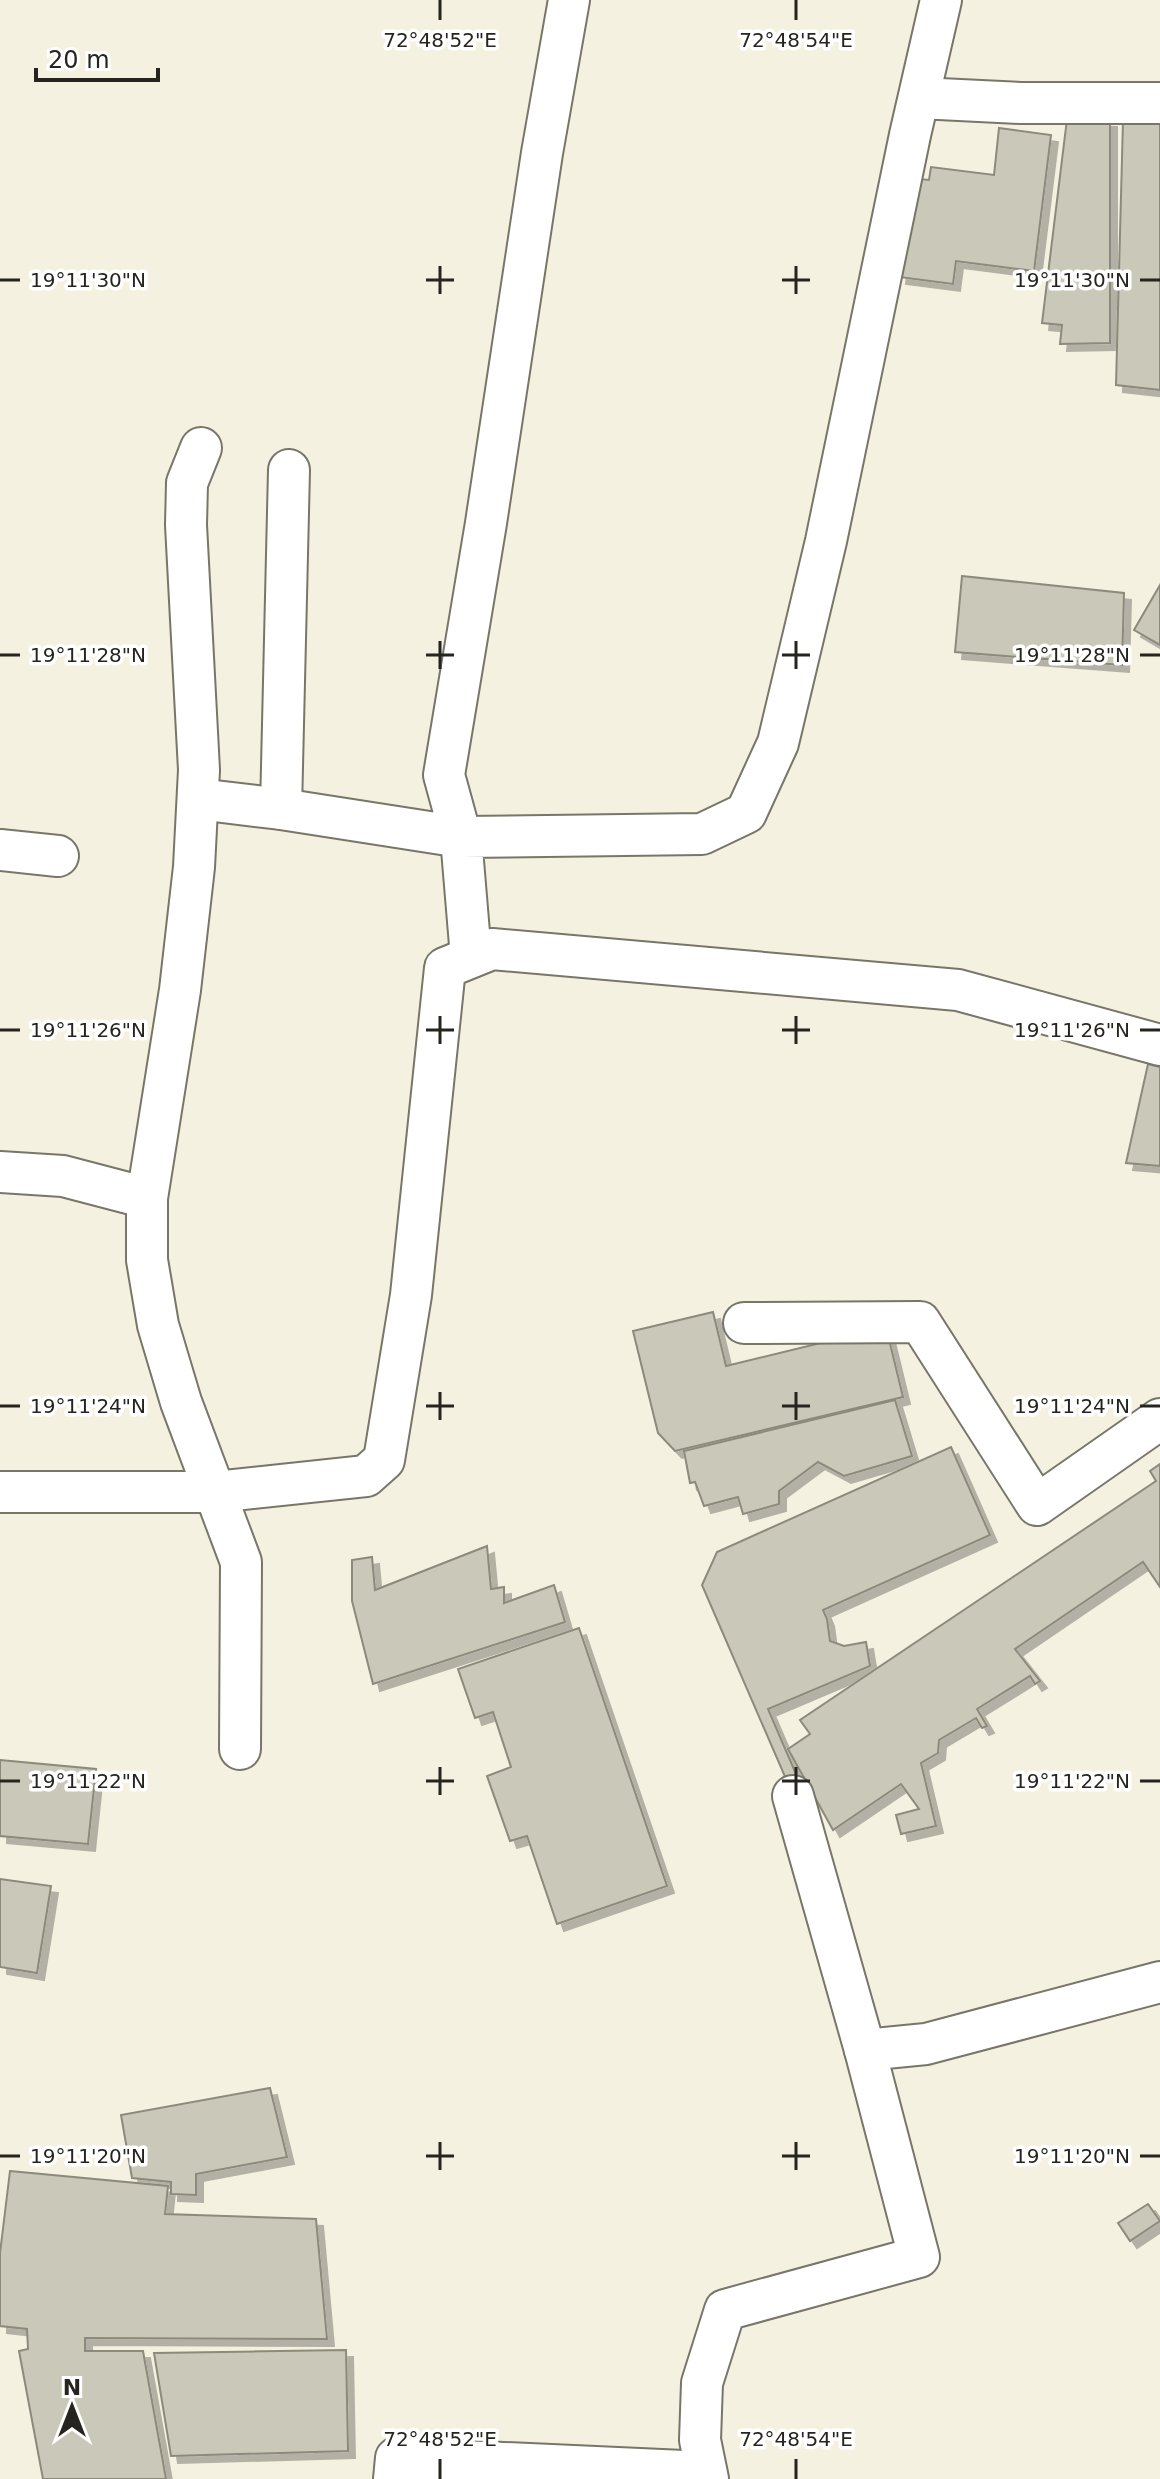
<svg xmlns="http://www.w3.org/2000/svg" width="1160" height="2479" font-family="'DejaVu Sans',sans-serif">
<defs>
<filter id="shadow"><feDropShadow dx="7" dy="7" stdDeviation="0" flood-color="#0004"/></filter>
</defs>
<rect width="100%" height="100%" fill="#f4f1e1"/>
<g fill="#cac8b8" stroke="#8c8a7b" stroke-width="2" filter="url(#shadow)">
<polygon points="1067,119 1110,120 1110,343 1060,344 1062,325 1042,323"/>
<polygon points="1123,120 1160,120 1160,390 1116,385"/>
<polygon points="999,128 1051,135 1034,271 956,261 953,284 899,277 912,178 929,180 931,167 994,175"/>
<polygon points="962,576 1124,593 1122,665 955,652"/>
<polygon points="1160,585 1160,645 1134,630"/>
<polygon points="1148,1064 1160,1067 1160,1166 1126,1163"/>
<polygon points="713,1312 726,1366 886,1327 903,1397 675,1451 658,1433 633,1331"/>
<polygon points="895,1400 912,1456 844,1476 818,1462 779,1491 779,1504 743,1514 738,1497 704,1506 695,1482 690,1483 684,1451"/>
<polygon points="951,1447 990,1535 823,1610 827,1619 830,1641 844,1646 866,1642 870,1666 768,1709 796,1774 786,1779 702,1585 717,1552"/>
<polygon points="1160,1464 1160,1587 1143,1562 1015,1649 1040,1681 1035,1684 1030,1676 977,1709 987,1726 982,1728 976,1718 939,1740 938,1753 921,1763 936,1826 901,1834 896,1815 919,1809 901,1784 833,1830 788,1749 810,1734 800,1720 1156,1481 1150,1471"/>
<polygon points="487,1546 491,1589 504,1587 504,1603 554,1585 565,1622 373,1684 352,1601 352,1560 372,1557 375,1590"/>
<polygon points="579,1628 667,1886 557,1924 527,1836 510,1841 487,1776 511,1767 493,1712 475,1718 458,1669"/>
<polygon points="0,1760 96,1769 88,1844 0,1836"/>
<polygon points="0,1879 51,1886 37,1973 0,1967"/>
<polygon points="270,2088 287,2157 196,2174 196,2195 171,2194 171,2182 132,2178 121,2115"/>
<polygon points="10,2171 168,2186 165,2214 316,2219 327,2339 85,2338 85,2351 143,2351 166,2479 43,2479 19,2351 28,2349 27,2329 0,2326 0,2253"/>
<polygon points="1148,2204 1160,2221 1130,2241 1118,2223"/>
<polygon points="346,2350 348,2451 171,2456 154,2353"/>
</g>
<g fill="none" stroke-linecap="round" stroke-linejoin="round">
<defs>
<g id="minor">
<polyline points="919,98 1021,103 1160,103"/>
<polyline points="201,448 187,483 186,525 199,770 194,867 180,990 147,1198 147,1260 158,1325 181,1402 241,1562 240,1749"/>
<polyline points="198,799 281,809 461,837 444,775 486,523 542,153 569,0"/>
<polyline points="281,809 289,470"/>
<polyline points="0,850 58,856"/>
<polyline points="471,957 461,837 702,834 746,813 778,743 826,541 910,135 941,0"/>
<polyline points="0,1172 63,1176 147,1198"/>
<polyline points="744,1323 920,1322 1037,1505 1160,1419"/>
<polyline points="0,1492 216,1492 366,1476 384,1460 411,1295 445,968 492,949 958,990 1160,1045"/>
<polyline points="793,1796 865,2050"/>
<polyline points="394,2479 396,2458 706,2472"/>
<polyline points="708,2479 700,2440 702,2383 725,2310 919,2257 865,2050 926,2044 1160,1982"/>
</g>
</defs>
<use href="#minor" stroke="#787668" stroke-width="44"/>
<use href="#minor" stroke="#fff" stroke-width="40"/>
</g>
<path fill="none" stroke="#25241e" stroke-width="3" d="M440,0v20M796,0v20M440,266v28M796,266v28M0,280h20M426,280h28M782,280h28M1140,280h20M440,641v28M796,641v28M0,655h20M426,655h28M782,655h28M1140,655h20M440,1016v28M796,1016v28M0,1030h20M426,1030h28M782,1030h28M1140,1030h20M440,1392v28M796,1392v28M0,1406h20M426,1406h28M782,1406h28M1140,1406h20M440,1767v28M796,1767v28M0,1781h20M426,1781h28M782,1781h28M1140,1781h20M440,2142v28M796,2142v28M0,2156h20M426,2156h28M782,2156h28M1140,2156h20M440,2459v20M796,2459v20"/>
<g font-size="20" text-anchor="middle" fill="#25241e" stroke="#fff" stroke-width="7" stroke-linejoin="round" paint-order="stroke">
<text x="440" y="47">72°48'52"E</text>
<text x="796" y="47">72°48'54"E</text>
<text x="88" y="287">19°11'30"N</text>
<text x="1072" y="287">19°11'30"N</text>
<text x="88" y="662">19°11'28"N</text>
<text x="1072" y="662">19°11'28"N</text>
<text x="88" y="1037">19°11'26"N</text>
<text x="1072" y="1037">19°11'26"N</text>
<text x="88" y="1413">19°11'24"N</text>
<text x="1072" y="1413">19°11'24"N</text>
<text x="88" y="1788">19°11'22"N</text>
<text x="1072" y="1788">19°11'22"N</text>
<text x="88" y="2163">19°11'20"N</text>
<text x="1072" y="2163">19°11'20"N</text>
<text x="440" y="2446">72°48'52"E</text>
<text x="796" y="2446">72°48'54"E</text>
</g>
<g transform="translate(72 2407)" stroke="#ffffff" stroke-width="6" paint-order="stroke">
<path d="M0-6L14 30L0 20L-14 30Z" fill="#25241e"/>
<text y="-12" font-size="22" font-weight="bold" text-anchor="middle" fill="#25241e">N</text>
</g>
<path d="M36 68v12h122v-12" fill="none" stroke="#25241e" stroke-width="4"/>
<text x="48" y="68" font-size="24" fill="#25241e" stroke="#ffffff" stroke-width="6" paint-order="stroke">20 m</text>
</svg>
